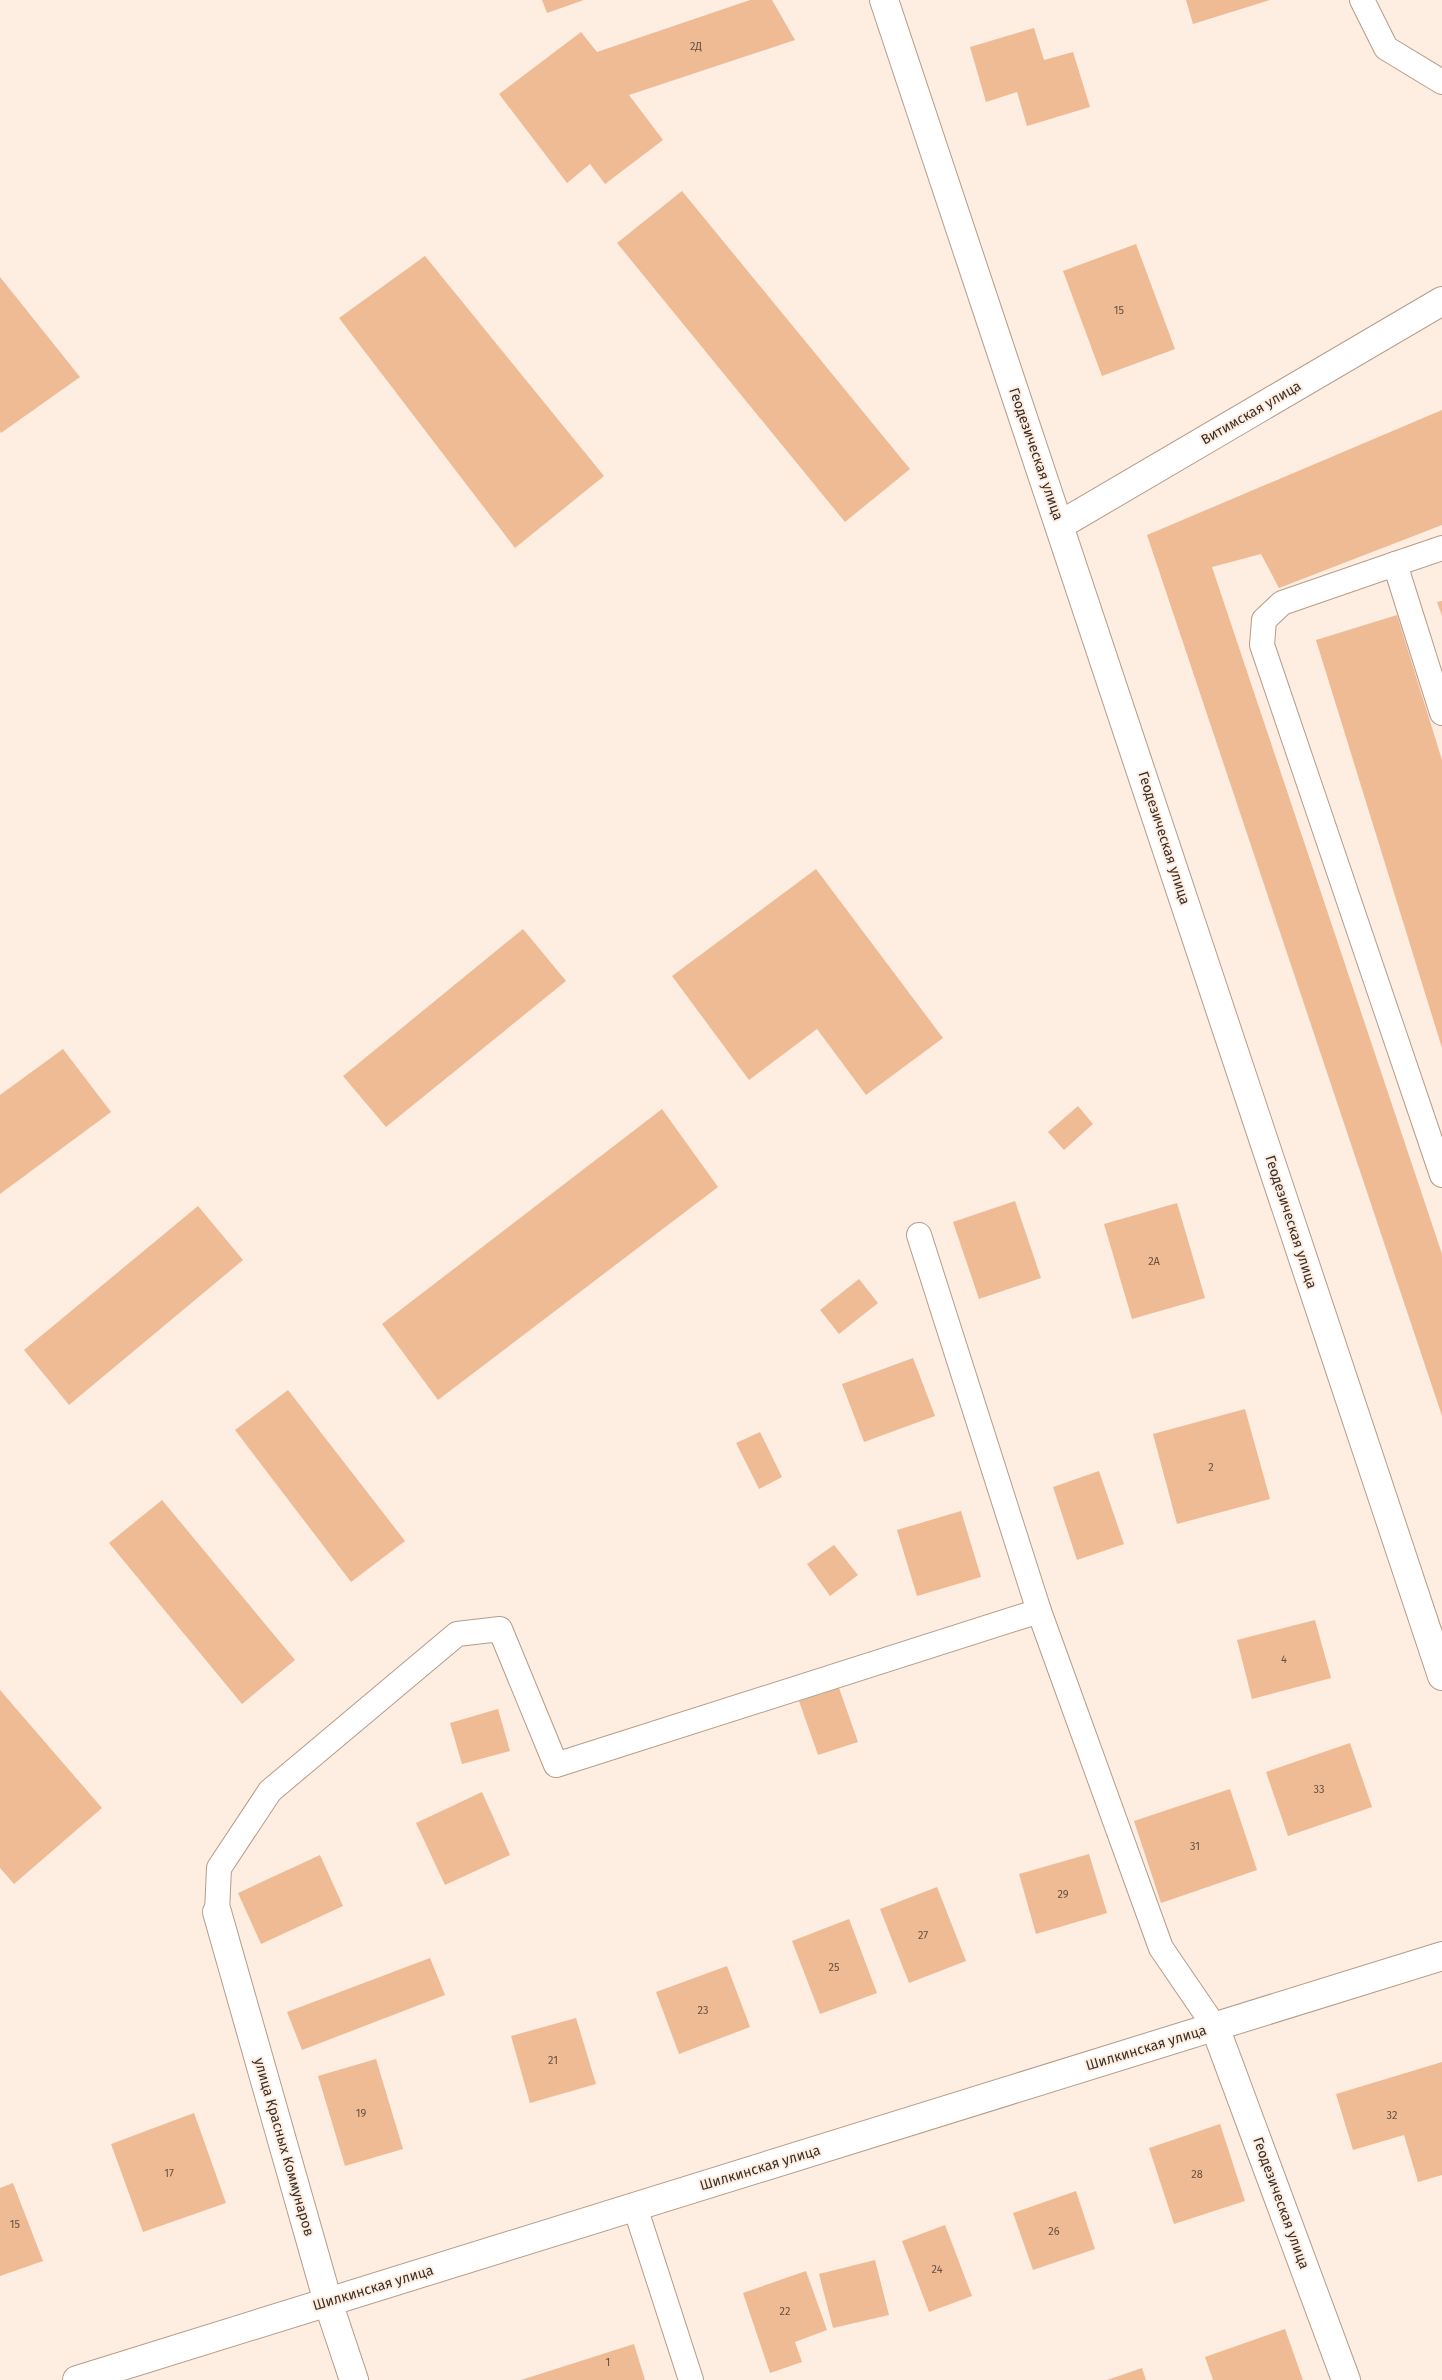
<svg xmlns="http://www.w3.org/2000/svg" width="1442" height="2380" font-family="'Fira Sans',sans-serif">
<rect width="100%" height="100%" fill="#feede1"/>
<g fill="#efbb94">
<polygon points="542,0 584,0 547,13"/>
<polygon points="750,0 772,0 795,40 629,95 663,140 605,184 590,164 567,183 499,94 581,32 597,52"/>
<polygon points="1186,0 1270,0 1193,24"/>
<polygon points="1034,28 1044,60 1073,52 1090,107 1027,126 1017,92 986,102 970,47"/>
<polygon points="682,191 910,469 845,522 617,243"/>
<polygon points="1136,244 1175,349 1102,376 1063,271"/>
<polygon points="425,256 604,476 515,548 339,318"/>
<polygon points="0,277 80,377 1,433 0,431"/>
<polygon points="1442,410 1442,525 1279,588 1261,554 1212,567 1442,1254 1442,1416 1147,535"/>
<polygon points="1442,601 1442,616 1437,602"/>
<polygon points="1397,615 1442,760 1442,1048 1316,640"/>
<polygon points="816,869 943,1038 866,1095 817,1029 749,1080 672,976"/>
<polygon points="523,929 566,981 386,1127 343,1076"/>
<polygon points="63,1049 111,1112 0,1194 0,1095"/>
<polygon points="1078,1106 1093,1124 1064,1150 1048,1132"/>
<polygon points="662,1109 718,1187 438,1400 382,1324"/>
<polygon points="1015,1201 1041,1278 979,1299 953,1222"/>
<polygon points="1177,1203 1205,1298 1132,1319 1104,1224"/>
<polygon points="198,1206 243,1260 69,1405 24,1350"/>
<polygon points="859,1279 878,1303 839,1334 820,1310"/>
<polygon points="913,1358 935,1416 864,1442 842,1384"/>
<polygon points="288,1390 405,1541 351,1582 235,1430"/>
<polygon points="1245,1409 1270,1499 1177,1524 1153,1434"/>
<polygon points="760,1432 782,1477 759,1489 736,1443"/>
<polygon points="1099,1471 1124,1544 1077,1560 1053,1487"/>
<polygon points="162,1500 295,1660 242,1704 109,1543"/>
<polygon points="961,1511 981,1577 917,1596 897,1530"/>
<polygon points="834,1545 858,1575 830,1596 807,1564"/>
<polygon points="1315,1620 1331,1678 1252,1699 1237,1640"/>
<polygon points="839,1688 858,1742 818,1755 799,1701"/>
<polygon points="0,1690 102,1808 14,1884 0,1868"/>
<polygon points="498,1709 510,1751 462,1764 450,1723"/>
<polygon points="1350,1743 1372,1807 1288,1836 1266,1772"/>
<polygon points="1230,1789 1257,1870 1161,1903 1134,1821"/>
<polygon points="482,1792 510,1855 445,1885 416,1823"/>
<polygon points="1089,1854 1107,1913 1036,1934 1019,1874"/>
<polygon points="320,1855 343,1906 261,1944 238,1893"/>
<polygon points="937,1887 966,1961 909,1983 880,1909"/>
<polygon points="849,1919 877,1993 820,2014 792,1941"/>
<polygon points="430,1958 445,1995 302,2050 287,2012"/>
<polygon points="727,1966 750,2027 679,2054 656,1992"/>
<polygon points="576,2018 596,2084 530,2103 511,2036"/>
<polygon points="376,2059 403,2149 345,2166 318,2076"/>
<polygon points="1442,2062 1442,2175 1418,2182 1404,2135 1353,2150 1336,2094"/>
<polygon points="194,2113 226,2203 143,2232 111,2144"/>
<polygon points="1220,2124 1245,2201 1174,2224 1149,2148"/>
<polygon points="13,2183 43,2261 0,2276 0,2188"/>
<polygon points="1076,2191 1095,2249 1033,2270 1013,2213"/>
<polygon points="945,2225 972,2296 929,2312 902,2241"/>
<polygon points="875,2260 889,2315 833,2328 819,2274"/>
<polygon points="806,2271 827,2330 795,2342 802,2362 770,2373 743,2293"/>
<polygon points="1285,2329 1303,2380 1213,2380 1205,2357"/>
<polygon points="634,2344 645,2380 521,2380"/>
<polygon points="1142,2368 1146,2380 1107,2380"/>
</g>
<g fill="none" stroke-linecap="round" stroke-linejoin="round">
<defs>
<g id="lane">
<polyline points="1362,0 1386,48 1442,82"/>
<polyline points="1395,564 1442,548"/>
<polyline points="1442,713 1395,564 1282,603 1264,620 1262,645 1442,1175"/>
<polyline points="919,1235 1039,1611 1161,1948 1215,2027"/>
<polyline points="217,1912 219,1868 270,1791 457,1634 500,1629 556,1765 1039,1611"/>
<polyline points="635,2207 691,2380"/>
</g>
<g id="street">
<polyline points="884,0 1442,1676"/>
<polyline points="1060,525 1442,301"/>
<polyline points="217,1912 328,2302 354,2380"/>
<polyline points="1215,2027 1346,2380"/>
<polyline points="77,2380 1442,1956"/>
</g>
</defs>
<use href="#lane" stroke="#b69c89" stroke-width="26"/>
<use href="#street" stroke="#b69c89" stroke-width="30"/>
<use href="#lane" stroke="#fff" stroke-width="24"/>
<use href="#street" stroke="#fff" stroke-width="28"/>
</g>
<g text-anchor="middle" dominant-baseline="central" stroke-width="4" stroke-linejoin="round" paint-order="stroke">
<g font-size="11" fill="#665142">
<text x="696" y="46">2Д</text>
<text x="1119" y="310">15</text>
<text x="1154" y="1261">2А</text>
<text x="1211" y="1467">2</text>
<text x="1284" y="1659">4</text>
<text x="1319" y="1789">33</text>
<text x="1195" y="1846">31</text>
<text x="1063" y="1894">29</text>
<text x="923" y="1935">27</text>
<text x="834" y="1967">25</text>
<text x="703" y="2010">23</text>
<text x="553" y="2060">21</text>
<text x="361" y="2113">19</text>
<text x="1392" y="2115">32</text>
<text x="169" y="2173">17</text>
<text x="1197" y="2174">28</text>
<text x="15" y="2224">15</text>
<text x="1054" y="2231">26</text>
<text x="937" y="2269">24</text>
<text x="785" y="2311">22</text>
<text x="608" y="2362">1</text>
</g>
<g font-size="14" fill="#382e26" stroke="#feede1">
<text transform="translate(1251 413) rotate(-30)">Витимская улица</text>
<text transform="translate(1036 454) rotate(71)">Геодезическая улица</text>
<text transform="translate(1164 838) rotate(72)">Геодезическая улица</text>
<text transform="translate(1291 1222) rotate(72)">Геодезическая улица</text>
<text transform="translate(1146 2048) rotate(-17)">Шилкинская улица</text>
<text transform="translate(284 2147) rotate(74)">улица Красных Коммунаров</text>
<text transform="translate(760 2168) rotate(-17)">Шилкинская улица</text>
<text transform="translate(1281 2203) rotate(70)">Геодезическая улица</text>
<text transform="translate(373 2288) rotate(-17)">Шилкинская улица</text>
</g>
</g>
</svg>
